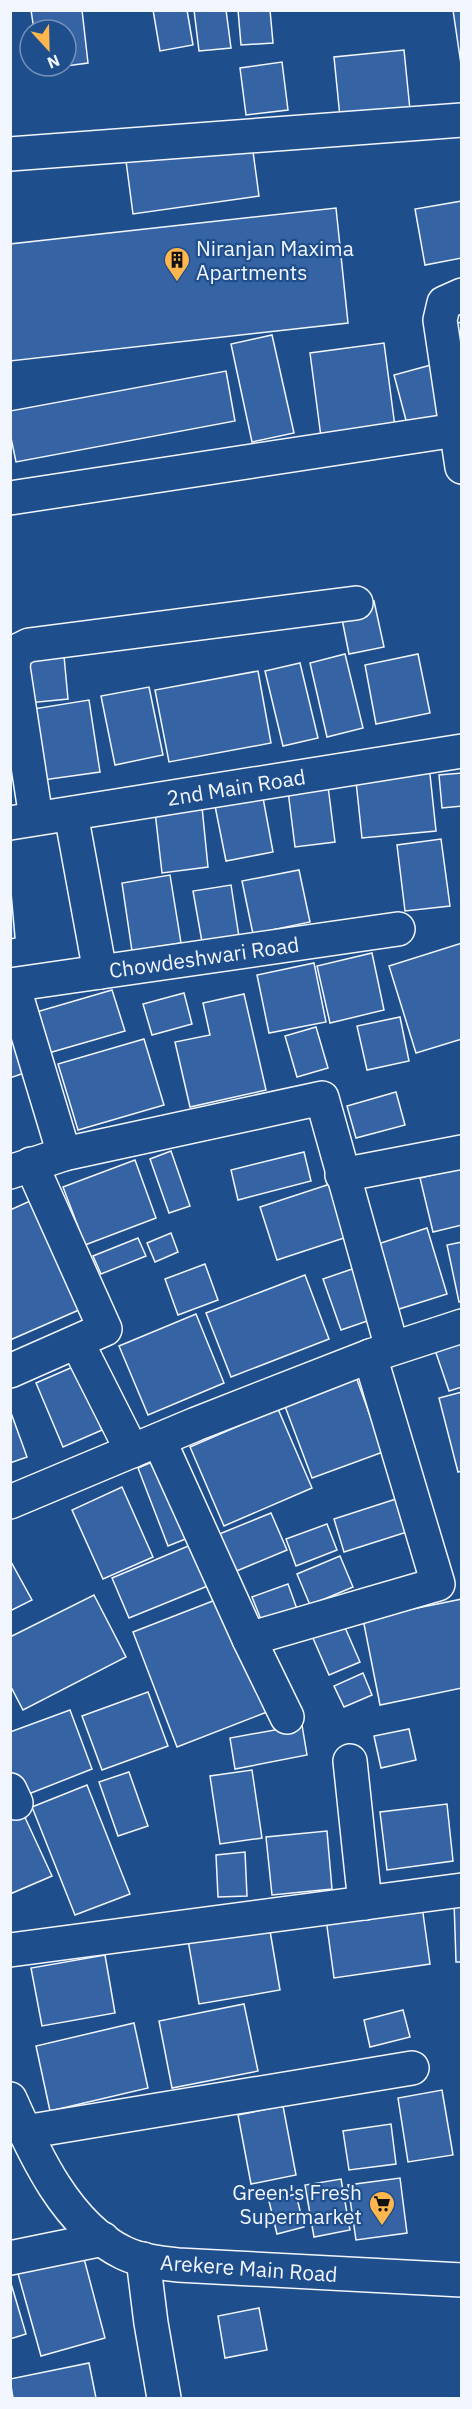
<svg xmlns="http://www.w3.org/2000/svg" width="472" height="2409" font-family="'IBM Plex Sans',sans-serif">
<rect width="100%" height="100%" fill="#1f4e8c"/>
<g fill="#3563a3" stroke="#f2f6ff" stroke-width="1.5">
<polygon points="31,10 82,10 88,63 66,66 66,30 34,30"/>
<polygon points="153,10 187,10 193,45 160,51"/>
<polygon points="194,10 226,10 231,48 199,51"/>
<polygon points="238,10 270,10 273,43 241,45"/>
<polygon points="453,10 462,10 462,71"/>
<polygon points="404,50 410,110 340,117 334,57"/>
<polygon points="282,62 288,110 246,115 240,68"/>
<polygon points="252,144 259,196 133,214 126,161"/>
<polygon points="462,201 462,258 425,265 415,209"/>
<polygon points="336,208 348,323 10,361 10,244"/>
<polygon points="462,322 462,362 453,324"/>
<polygon points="272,335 294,433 252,442 231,344"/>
<polygon points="384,343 395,427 321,437 310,353"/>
<polygon points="431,365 444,415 407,424 394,375"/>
<polygon points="226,371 235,421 16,462 10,433 10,411"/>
<polygon points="374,601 384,647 349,654 340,609"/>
<polygon points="345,654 363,728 327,737 310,663"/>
<polygon points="418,654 430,713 376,724 365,665"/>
<polygon points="64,656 68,699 28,703 24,660"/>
<polygon points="300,663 318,738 283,746 265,671"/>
<polygon points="258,671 271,743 169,762 155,690"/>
<polygon points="149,687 163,755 115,765 101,696"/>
<polygon points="89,700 100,772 43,780 33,709"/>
<polygon points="429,765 436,831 362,838 355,772"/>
<polygon points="462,773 462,806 442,808 439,775"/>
<polygon points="327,778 335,842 295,847 287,783"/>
<polygon points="261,787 273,852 226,861 213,796"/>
<polygon points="201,797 208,867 162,873 154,803"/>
<polygon points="441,839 450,906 405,911 397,845"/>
<polygon points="299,870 310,922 253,934 242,881"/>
<polygon points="170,875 181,943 132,951 122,883"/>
<polygon points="10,881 15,938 10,939"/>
<polygon points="231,885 239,937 202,942 193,891"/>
<polygon points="462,943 462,1039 416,1053 389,966"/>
<polygon points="372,953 384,1010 330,1023 317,966"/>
<polygon points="314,963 326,1022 269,1033 257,975"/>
<polygon points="112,990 125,1031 45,1054 33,1013"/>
<polygon points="184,993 192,1024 152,1035 143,1004"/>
<polygon points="244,994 266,1090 190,1107 175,1042 210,1035 203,1003"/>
<polygon points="400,1017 409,1061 367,1070 357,1026"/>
<polygon points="10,1024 27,1072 10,1078"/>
<polygon points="316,1027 328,1068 297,1077 285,1036"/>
<polygon points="144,1039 164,1105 78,1130 58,1064"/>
<polygon points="396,1092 405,1125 356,1138 347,1106"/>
<polygon points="171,1151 190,1206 169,1213 150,1159"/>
<polygon points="304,1152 311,1181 238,1200 231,1170"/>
<polygon points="135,1160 156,1218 85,1245 63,1187"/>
<polygon points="462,1168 462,1225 433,1232 420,1178"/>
<polygon points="330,1184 347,1237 277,1260 260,1207"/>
<polygon points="39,1197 88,1306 10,1340 10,1210"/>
<polygon points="427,1228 447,1294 396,1310 375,1245"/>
<polygon points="171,1233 178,1252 155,1262 147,1243"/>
<polygon points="138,1238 146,1256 101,1274 93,1256"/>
<polygon points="462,1242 462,1302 459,1302 447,1245"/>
<polygon points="205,1264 218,1300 178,1315 165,1279"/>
<polygon points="358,1267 376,1318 341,1330 323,1279"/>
<polygon points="305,1275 329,1339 231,1377 206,1313"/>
<polygon points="196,1314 224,1383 148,1415 119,1346"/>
<polygon points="462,1341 462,1387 449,1391 435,1350"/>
<polygon points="75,1366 102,1430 63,1447 36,1383"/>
<polygon points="355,1374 383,1452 312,1478 283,1401"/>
<polygon points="462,1392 462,1471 458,1472 439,1398"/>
<polygon points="278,1409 312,1488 224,1526 190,1447"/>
<polygon points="10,1410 27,1457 10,1463"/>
<polygon points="164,1457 193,1536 168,1546 138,1468"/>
<polygon points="122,1487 153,1557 103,1579 72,1510"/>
<polygon points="399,1498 410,1531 344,1552 334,1519"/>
<polygon points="271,1513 287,1550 227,1575 212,1537"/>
<polygon points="327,1524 337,1550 296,1566 286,1539"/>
<polygon points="193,1544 210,1585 129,1618 112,1578"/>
<polygon points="340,1556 353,1587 310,1605 297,1574"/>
<polygon points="10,1560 32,1600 10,1611"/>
<polygon points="288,1584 297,1609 262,1622 252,1597"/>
<polygon points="94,1595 126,1657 23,1710 10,1685 10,1637"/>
<polygon points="223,1597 267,1712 177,1747 133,1632"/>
<polygon points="462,1599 462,1688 380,1705 363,1619"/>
<polygon points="340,1616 360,1662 329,1675 309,1629"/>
<polygon points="363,1673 372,1695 344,1707 334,1686"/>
<polygon points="148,1692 168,1746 102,1770 82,1716"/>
<polygon points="70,1710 92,1769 21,1797 10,1769 10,1732"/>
<polygon points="302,1725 307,1755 235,1769 230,1738"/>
<polygon points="409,1729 416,1760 381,1768 374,1736"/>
<polygon points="252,1770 262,1838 220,1844 210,1776"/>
<polygon points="129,1772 148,1826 118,1836 99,1782"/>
<polygon points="87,1785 130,1894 75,1915 32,1807"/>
<polygon points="447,1804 453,1861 387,1870 380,1812"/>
<polygon points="22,1811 52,1876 10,1894 10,1816"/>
<polygon points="327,1831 332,1889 272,1895 266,1837"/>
<polygon points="245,1852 247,1896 218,1897 216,1855"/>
<polygon points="454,1901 462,1901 462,1962 456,1962"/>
<polygon points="422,1906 430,1964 334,1978 326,1919"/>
<polygon points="269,1925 280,1990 199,2004 188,1940"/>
<polygon points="105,1955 115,2013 42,2026 31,1968"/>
<polygon points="244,2004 258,2071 172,2088 159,2021"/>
<polygon points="403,2010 410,2037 370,2047 364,2020"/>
<polygon points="134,2023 148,2088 50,2111 36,2046"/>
<polygon points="442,2090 453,2155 408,2162 398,2098"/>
<polygon points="283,2106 296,2175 251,2184 238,2115"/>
<polygon points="391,2124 396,2164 349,2170 343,2131"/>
<polygon points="400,2178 407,2233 356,2240 348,2185"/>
<polygon points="341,2179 350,2230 314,2237 305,2185"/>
<polygon points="296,2194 304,2227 277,2234 269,2201"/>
<polygon points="82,2251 105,2338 41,2356 17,2270"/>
<polygon points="10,2280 26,2334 10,2339"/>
<polygon points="259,2308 267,2350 225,2358 218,2316"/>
<polygon points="89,2363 96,2398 13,2398 10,2379"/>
</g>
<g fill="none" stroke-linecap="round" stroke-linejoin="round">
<defs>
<g id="minor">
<polyline points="10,154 462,120"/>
<polyline points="462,295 444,303 440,320 462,467"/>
<polyline points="10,498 456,430"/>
<polyline points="71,814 100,972"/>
<polyline points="36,818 13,667 15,652 29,645 356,603"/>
<polyline points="10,823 462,751"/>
<polyline points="10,985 398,929"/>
<polyline points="13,985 64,1154"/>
<polyline points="10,1172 64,1154 322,1098 392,1348"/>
<polyline points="342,1175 462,1152"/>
<polyline points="77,1342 132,1451"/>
<polyline points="10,1371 105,1329 31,1164"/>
<polyline points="159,1440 249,1639 287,1717"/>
<polyline points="10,1502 196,1424 370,1356 462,1326"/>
<polyline points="249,1639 438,1584 370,1356"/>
<polyline points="350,1761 365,1903"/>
<polyline points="10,1790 16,1803"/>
<polyline points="10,1950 462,1890"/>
<path d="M10,2099c24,54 57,127 114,154 17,8 36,10 54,12l284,15"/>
<polyline points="25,2132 412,2068"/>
<polyline points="10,2258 103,2239"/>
<polyline points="143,2259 151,2323 164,2398"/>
</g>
</defs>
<use href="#minor" stroke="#f2f6ff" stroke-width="36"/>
<use href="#minor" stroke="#1f4e8c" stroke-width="33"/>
</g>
<defs>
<symbol id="building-pin" viewBox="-11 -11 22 30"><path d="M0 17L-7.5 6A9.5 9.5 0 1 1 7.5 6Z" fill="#ffb74d" stroke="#1f4e8c"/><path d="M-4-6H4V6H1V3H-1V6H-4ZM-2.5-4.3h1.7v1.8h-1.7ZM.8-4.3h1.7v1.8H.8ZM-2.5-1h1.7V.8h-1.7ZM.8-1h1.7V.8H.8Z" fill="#111"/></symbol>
<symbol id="supermarket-pin" viewBox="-11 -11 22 30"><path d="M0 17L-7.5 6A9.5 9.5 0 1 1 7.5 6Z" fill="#ffb74d" stroke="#1f4e8c"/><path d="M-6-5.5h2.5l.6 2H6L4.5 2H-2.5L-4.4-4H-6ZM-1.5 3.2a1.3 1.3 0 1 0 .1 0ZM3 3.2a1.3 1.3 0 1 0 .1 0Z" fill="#111"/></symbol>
</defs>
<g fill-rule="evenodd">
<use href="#building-pin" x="162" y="245" width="30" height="40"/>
<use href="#supermarket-pin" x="367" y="2189" width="30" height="40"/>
</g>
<g text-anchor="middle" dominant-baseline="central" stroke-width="4.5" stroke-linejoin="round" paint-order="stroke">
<g font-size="21" fill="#f2f6ff" stroke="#1f4e8c" text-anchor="start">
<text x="196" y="248">Niranjan Maxima<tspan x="196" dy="24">Apartments</tspan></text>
<text x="362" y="2192" text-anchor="end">Green's Fresh<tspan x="362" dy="24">Supermarket</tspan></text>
</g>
<g font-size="21" fill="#f2f6ff" stroke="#1f4e8c">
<text transform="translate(236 787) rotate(-9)">2nd Main Road</text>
<text transform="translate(204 957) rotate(-8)">Chowdeshwari Road</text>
<text transform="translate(249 2268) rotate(4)">Arekere Main Road</text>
</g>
</g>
<rect width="472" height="2409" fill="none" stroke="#f2f6ff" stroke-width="24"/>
<g transform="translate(48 48) rotate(158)"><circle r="28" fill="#1f4e8c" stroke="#7391ba" stroke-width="1.5"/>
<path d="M0-4.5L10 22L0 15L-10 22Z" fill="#ffb74d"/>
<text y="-9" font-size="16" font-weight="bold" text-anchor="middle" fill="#f2f6ff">N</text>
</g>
</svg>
